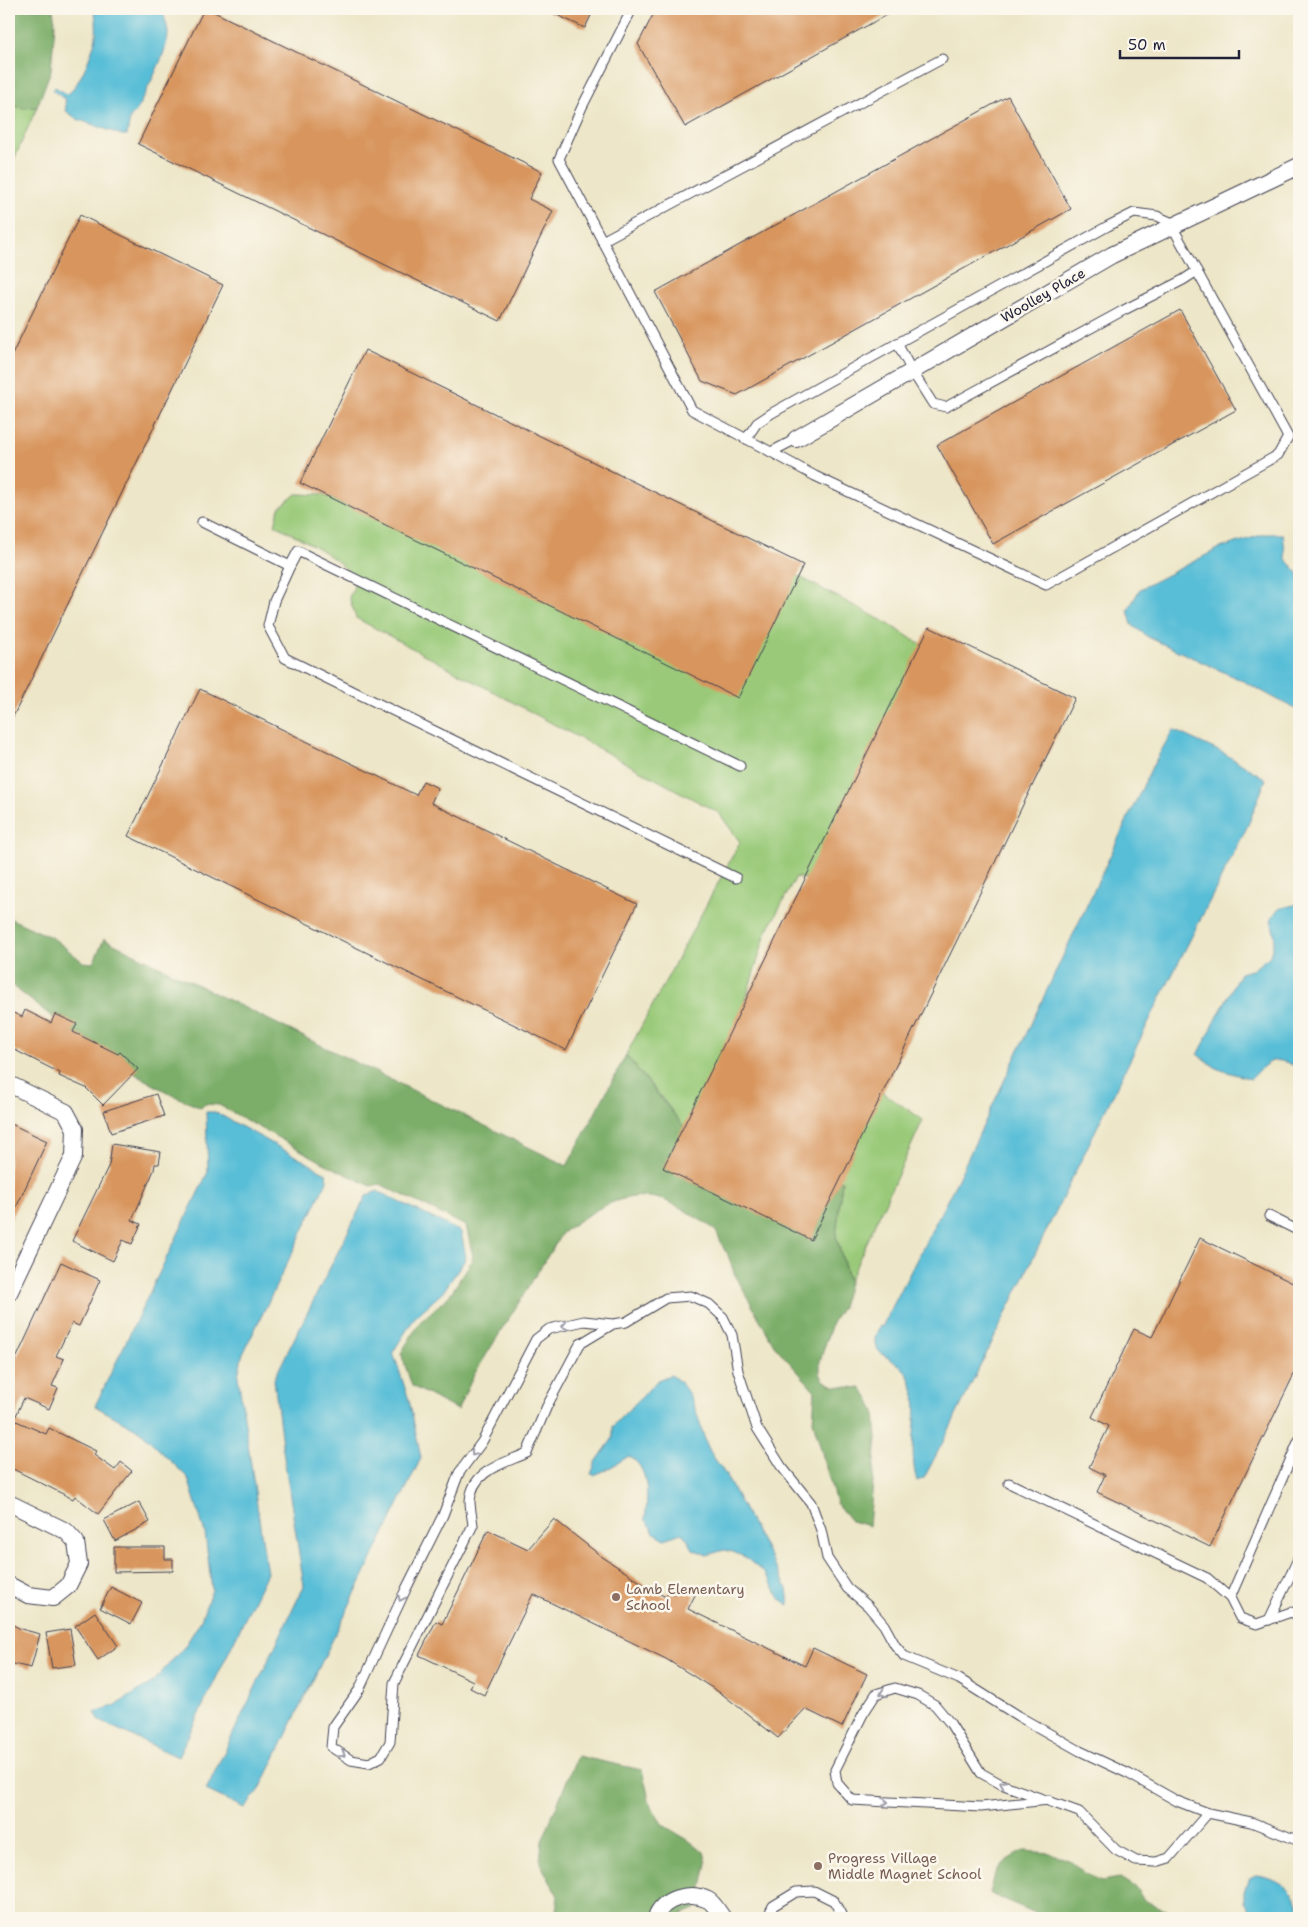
<svg xmlns="http://www.w3.org/2000/svg" width="1308" height="1927" font-family="'Shantell Sans',sans-serif">
<rect width="100%" height="100%" fill="#fbf7ec"/>
<filter id="ink" filterUnits="userSpaceOnUse"><feTurbulence type="fractalNoise" baseFrequency=".02" numOctaves="2"/><feDisplacementMap in="SourceGraphic" scale="10" xChannelSelector="R" yChannelSelector="G"/><feConvolveMatrix kernelMatrix="1 2 1 2 8 2 1 2 1" color-interpolation-filters="sRGB"/></filter>
<filter id="wash" filterUnits="userSpaceOnUse"><feTurbulence type="fractalNoise" baseFrequency=".0096" numOctaves="4" result="noise"/><feDisplacementMap in="SourceGraphic" scale="20" xChannelSelector="R" yChannelSelector="G"/><feGaussianBlur stdDeviation="1.12" result="paint"/><feColorMatrix in="noise" values="0 0 0 0 0 0 0 0 0 0 0 0 0 0 0 0 0 1.4 0 .05"/><feComposite in="paint" operator="in"/></filter>
<g filter="url(#wash)">
<rect width="100%" height="100%" fill="#ede6c8"/>
<g fill="#9aca79" stroke="#5e765a">
<polygon points="9,106 37,107 9,171"/>
<path d="M629,487l256,135 102,64 -167,196 -24,-5 -30,56 -25,81 86,40 96,66 -74,161 -13,-45 6,-55 -146,-38 -31,-41 -39,-47 114,-213 -21,-29 -363,-195 -7,-21c3,-6 7,-11 4,-18 -6,-18 -60,-45 -78,-54l4,-17 17,-14 27,1 145,65z"/>
</g>
<g fill="#7bae69" stroke="#4e6852">
<polygon points="9,9 53,9 55,24 51,70 37,107 24,108 9,106"/>
<path d="M9,918l44,20 30,24 10,1 11,-24 463,227 59,-111 71,88 145,38 -6,55 13,47 -7,24 -10,16 -12,38v12l3,7 11,6 27,2 6,7 8,17 2,26 -8,88 -18,-5 -15,-18 -23,-82 2,-30 -41,-46 -40,-72 -7,-21 -2,-1c-3,-6 -5,-12 -8,-18 -5,-8 -20,-14 -28,-20 -49,-33 -85,-11 -127,20l-87,140 -18,37 -45,-24 -11,-33 19,-31 29,-26 22,-34 2,-6 -7,-30 -86,-42 -9,2 -40,-19 -112,-62 -14,-1 -4,4c-69,-29 -134,-79 -192,-125z"/>
<polygon points="577,1756 642,1770 651,1807 663,1825 688,1840 704,1852 707,1863 700,1898 695,1909 672,1918 555,1918 558,1896 540,1863 542,1841"/>
<path d="M1024,1851l26,2 19,7 17,14 16,7 18,-3 16,10 7,11 14,8 19,6 24,-4 23,9h-176l-58,-25c6,-26 12,-31 35,-42z"/>
</g>
<g fill="#59bed7" stroke="#3e7089">
<path d="M94,9h68c2,8 6,18 6,26 -2,21 -22,55 -31,75l-7,8 -3,17h-5l-45,-16 -11,-8 -1,-12 -13,-9 3,-3 12,7c11,-4 28,-47 29,-58 1,-10 0,-18 -2,-27z"/>
<polygon points="1265,534 1283,534 1286,560 1299,574 1299,711 1243,681 1148,637 1132,625 1128,610 1140,589 1220,548"/>
<path d="M1173,730l52,24 41,25 -18,46 -97,192 -206,421 -21,40 -7,3c-9,-30 1,-56 -2,-85 -1,-6 -4,-12 -6,-18 -9,-25 -48,-18 -29,-52l2,1 76,-148 194,-412z"/>
<path d="M1298,904h1v164c-26,-13 -29,-9 -48,11l-33,-10 -20,-14 42,-82 12,-3 18,-14 5,-19 -4,-18 7,-10z"/>
<polygon points="206,1112 215,1112 326,1173 327,1181 242,1356 238,1376 267,1573 178,1757 100,1721 95,1712 116,1705 153,1682 185,1646 200,1622 212,1590 205,1533 188,1478 140,1431 95,1406 208,1172"/>
<polygon points="377,1191 461,1232 466,1258 443,1292 415,1317 393,1352 409,1400 421,1458 259,1791 244,1808 206,1790 304,1586 282,1444 274,1379 366,1196"/>
<path d="M671,1375c25,16 26,47 37,72 4,10 12,18 17,27h2l1,6 59,108 2,17 -8,-5 -12,-21 -5,-6 -19,-16 -12,-5 -9,-2 -17,5 -14,-6 -7,-12 -5,-4 -16,6 -12,-7 -1,-4 -7,-9c3,-21 5,-51 -16,-63l-23,14 -12,5 -3,-1 5,-12 17,-24v-12c9,-10 18,-19 28,-28 12,-12 12,-18 30,-23z"/>
<path d="M1254,1875c16,0 38,12 44,28 2,4 1,10 1,15h-31l-20,-10 -4,-6v-10l4,-13z"/>
</g>
<g id="blocks">
<g fill="#d8955d">
<polygon points="204,9 208,9 542,172 529,199 553,211 500,321 138,144"/>
<polygon points="544,9 594,9 585,28"/>
<polygon points="656,9 897,9 685,127 638,44"/>
<polygon points="1008,96 1071,209 737,395 702,381 655,292"/>
<polygon points="80,215 223,285 9,725 9,361"/>
<polygon points="1180,310 1236,410 993,544 937,445"/>
<polygon points="365,350 803,565 738,698 300,483"/>
<polygon points="929,627 1075,698 811,1240 663,1168"/>
<polygon points="200,689 416,795 423,781 438,788 431,803 637,904 566,1050 128,836"/>
<polygon points="25,1010 51,1023 55,1014 77,1024 73,1032 118,1054 120,1052 138,1069 103,1105 86,1088 59,1076 60,1073 9,1047 9,1011 22,1017"/>
<polygon points="156,1094 164,1116 111,1133 104,1111"/>
<polygon points="9,1123 47,1141 9,1223"/>
<polygon points="112,1144 161,1152 159,1164 155,1164 154,1170 132,1220 141,1224 132,1244 123,1240 113,1261 72,1241 109,1165"/>
<polygon points="1200,1238 1299,1286 1299,1364 1210,1547 1097,1492 1105,1475 1089,1467 1109,1426 1092,1417 1134,1329 1152,1337"/>
<polygon points="61,1262 100,1280 79,1326 72,1323 56,1356 64,1359 52,1386 58,1388 49,1409 24,1398 14,1420 46,1434 49,1428 96,1451 94,1455 115,1470 121,1462 132,1471 98,1514 75,1496 73,1499 9,1467 9,1374"/>
<polygon points="139,1502 150,1522 115,1541 104,1520"/>
<polygon points="554,1519 601,1556 654,1591 666,1597 668,1592 673,1594 677,1586 695,1595 688,1609 805,1666 813,1648 867,1674 842,1727 805,1709 778,1738 722,1694 666,1659 533,1594 484,1695 470,1688 473,1681 419,1655 436,1621 442,1624 488,1530 528,1549"/>
<polygon points="114,1547 165,1547 165,1559 173,1559 173,1571 114,1572"/>
<polygon points="111,1587 142,1603 131,1624 100,1608"/>
<polygon points="95,1612 118,1646 98,1660 75,1626"/>
<polygon points="9,1623 21,1629 40,1634 31,1668 9,1663"/>
<polygon points="70,1629 76,1665 52,1668 46,1633"/>
</g>
</g>
</g>
<g filter="url(#ink)">
<use href="#blocks" fill-opacity="0" stroke="#403f50" stroke-width="1"/>
<g fill="none" stroke-linecap="round" stroke-linejoin="round">
<defs>
<g id="service">
<polyline points="632,9 582,107 559,159 692,410 771,452"/>
<polyline points="602,241 942,59"/>
<polyline points="897,343 912,371 933,404 946,407 1124,310 1183,280 1197,271"/>
<polyline points="746,439 757,423 772,413 1108,226 1134,213 1157,216 1175,224"/>
<polyline points="796,439 771,452 815,476 1046,585 1278,455 1288,437 1172,226"/>
<polyline points="202,522 290,566 274,601 268,626 285,658 736,878"/>
<polyline points="290,566 298,551 740,766"/>
<polyline points="1269,1216 1299,1231"/>
<path d="M613,1324l-33,20 -33,62 -20,47c-24,11 -55,17 -57,48 0,7 2,16 3,24l-79,158 -4,59 -9,15 -12,6 -18,-3 -20,-13 2,-20 26,-37 47,-101 37,-74 16,-42 23,-31 54,-103 13,-10 35,-8 29,3 13,-2 40,-24 25,-2 18,8 14,13 9,18 6,36 19,57 24,38 30,37 10,27 6,28 20,30 21,18 16,19 11,20 9,11 55,23 59,37 62,35 49,23 48,27 31,12 43,9 48,19"/>
<polyline points="1009,1483 1207,1578 1230,1598 1240,1618 1257,1624 1291,1612 1299,1616"/>
<polyline points="1230,1598 1299,1440"/>
<polyline points="1269,1620 1299,1557"/>
<polyline points="1049,1800 981,1807 852,1800 837,1783 835,1770 863,1714 876,1694 895,1688 918,1695 935,1705 950,1723 981,1773 1001,1784 1079,1812 1116,1850 1136,1861 1156,1862 1169,1858 1208,1813"/>
<polyline points="767,1918 773,1906 796,1892 814,1891 834,1901 843,1918"/>
</g>
<g id="minor">
<polyline points="796,439 1112,255 1299,166"/>
<polyline points="9,1084 66,1112 75,1129 74,1156 9,1293"/>
<polyline points="9,1503 66,1531 76,1542 79,1564 68,1586 53,1598 28,1595 9,1585"/>
<path d="M656,1918c5,-20 34,-27 52,-18 6,3 11,13 15,18"/>
</g>
</defs>
<use href="#service" stroke="#403f50" stroke-width="11"/>
<use href="#minor" stroke="#403f50" stroke-width="18"/>
<polyline stroke="#403f50" stroke-width="3" stroke-dasharray="4 4" stroke-linecap="butt" points="9,329 13,331"/>
<use href="#service" stroke="#fff" stroke-width="9"/>
<use href="#minor" stroke="#fff" stroke-width="16"/>
</g>
<defs><path id="oneway-chevron" d="M-2-3.5L2.5 0L-2 3.5" fill="none" stroke-width="1.6" stroke-linecap="round" stroke-linejoin="round" transform="scale(1.25)"/></defs>
<g stroke="#9c9ca7">
<use href="#oneway-chevron" transform="translate(565 1326) rotate(167)"/>
<use href="#oneway-chevron" transform="translate(474 1453) rotate(127)"/>
<use href="#oneway-chevron" transform="translate(401 1598) rotate(115)"/>
<use href="#oneway-chevron" transform="translate(883 1693) rotate(159)"/>
<use href="#oneway-chevron" transform="translate(342 1754) rotate(32)"/>
<use href="#oneway-chevron" transform="translate(1003 1784) rotate(-156)"/>
<use href="#oneway-chevron" transform="translate(885 1802) rotate(2)"/>
</g>
</g>
<g fill="#8d6e63" stroke="#fbf7ec" stroke-width="2">
<circle cx="616" cy="1597" r="5"/>
<circle cx="818" cy="1866" r="5"/>
</g>
<g text-anchor="middle" dominant-baseline="central" stroke-width="5" stroke-linejoin="round" paint-order="stroke">
<g font-size="14" fill="#22223b" stroke="#fbf7ec">
<text transform="translate(1043 295) rotate(-30)">Woolley Place</text>
</g>
<g font-size="14" fill="#785e54" stroke="#fbf7ec" text-anchor="start">
<text x="626" y="1589">Lamb Elementary<tspan x="626" dy="16">School</tspan></text>
<text x="828" y="1858">Progress Village<tspan x="828" dy="16">Middle Magnet School</tspan></text>
</g>
</g>
<rect width="1308" height="1927" fill="none" stroke="#fbf7ec" stroke-width="30"/>
<path d="M1120 50v8h119v-8" fill="none" stroke="#22223b" stroke-width="2.5"/>
<text x="1128" y="50" font-size="15" fill="#22223b" stroke="#fbf7ec" stroke-width="4" paint-order="stroke">50 m</text>
</svg>
